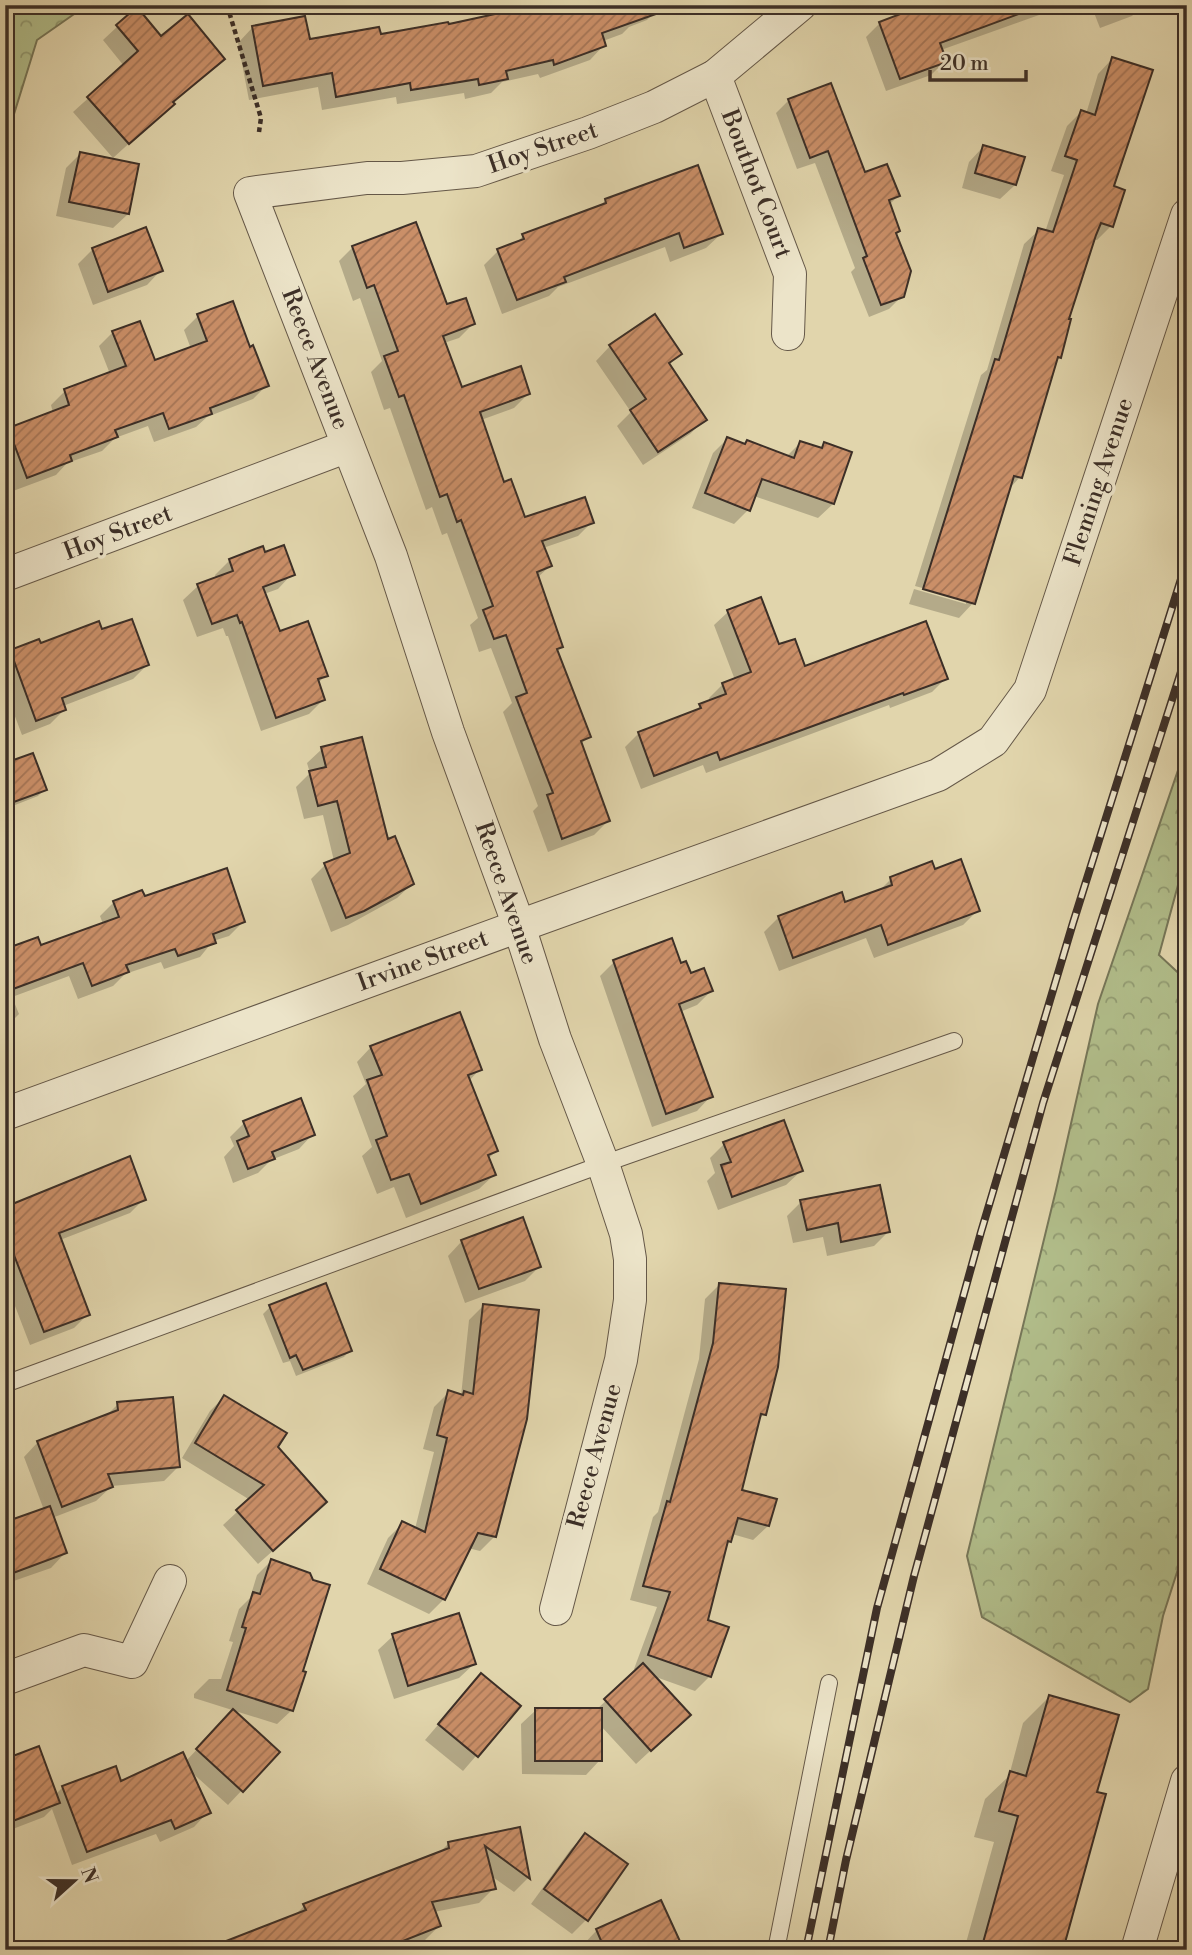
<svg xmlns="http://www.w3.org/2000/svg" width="1192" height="1955" font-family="'Libre Bodoni',serif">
<defs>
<pattern id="forest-crowns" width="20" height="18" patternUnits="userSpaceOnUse" patternTransform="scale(1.75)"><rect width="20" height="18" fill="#b1bd8a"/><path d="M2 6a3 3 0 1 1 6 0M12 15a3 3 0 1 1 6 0" fill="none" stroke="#919a71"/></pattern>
<pattern id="building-hatch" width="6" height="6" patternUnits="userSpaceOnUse" patternTransform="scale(1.75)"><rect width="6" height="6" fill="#ca8f68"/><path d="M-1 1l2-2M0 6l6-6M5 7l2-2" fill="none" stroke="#a57556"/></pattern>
</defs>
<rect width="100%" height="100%" fill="#e1d5ac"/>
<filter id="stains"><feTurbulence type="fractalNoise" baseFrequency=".00286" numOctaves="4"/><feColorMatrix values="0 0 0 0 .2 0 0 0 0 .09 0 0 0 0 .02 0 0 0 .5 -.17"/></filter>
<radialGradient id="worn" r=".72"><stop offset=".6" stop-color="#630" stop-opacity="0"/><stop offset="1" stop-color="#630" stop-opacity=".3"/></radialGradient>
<g fill="url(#forest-crowns)" stroke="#767658" stroke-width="2">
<polygon points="5,5 87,5 37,40 10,127 7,221 5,223"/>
<polygon points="1187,744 1187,852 1159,955 1187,981 1187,1541 1163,1616 1148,1689 1130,1702 982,1617 967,1556 1056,1190 1098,1004"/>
</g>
<g fill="#0003">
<polygon points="527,5 661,5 647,20 629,27 622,34 603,41 604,45 590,60 540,78 538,74 502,82 491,93 465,99 464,93 397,104 396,97 322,110 318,87 249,100 238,43 252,28 308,41 379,36 526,9"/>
<polygon points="929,5 1067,5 941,50 945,61 931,75 886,91 866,37 880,23"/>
<polygon points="1091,5 1143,5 1132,16 1100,28"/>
<polygon points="118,26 223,58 113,158 73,112 124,66 103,40"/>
<polygon points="1112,59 1111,226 1097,240 1093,239 1067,320 1059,357 1055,361 1020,477 1008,490 973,603 959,618 909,604 914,589 966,604 966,600 915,586 981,375 987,370 1024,244 1039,230 1045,232 1064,175 1051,171 1067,126 1081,112 1086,114 1098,74"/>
<polygon points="789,100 864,174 898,196 889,205 902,296 889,309 869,317 851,272 855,268 815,163 797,169 776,113"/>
<polygon points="983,147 1015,185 1000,199 962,188 969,162"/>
<polygon points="80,154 128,214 113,228 56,216 66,168"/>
<polygon points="606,200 721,234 706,248 670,262 665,247 558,287 549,296 502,314 484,265 498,251 514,245 523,236 598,208"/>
<polygon points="353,247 473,324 459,338 444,343 460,389 528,394 514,408 481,420 503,484 524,520 592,522 578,536 543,548 550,566 537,578 561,646 556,651 589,736 580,745 608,821 594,835 548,852 533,811 538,806 503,712 512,703 491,648 479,652 470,625 478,618 447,533 442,535 432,507 426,510 390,408 384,410 371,372 382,361 360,298 353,301 339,261"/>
<polygon points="93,249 161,270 147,285 93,305 78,264"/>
<polygon points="198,316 249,349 267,385 253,399 207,417 196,427 154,442 148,426 115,438 102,451 67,463 56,475 5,494 5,431 53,413 51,405 65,391 110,374 99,346 113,332 154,362 191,349 184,330"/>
<polygon points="654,316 680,354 669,365 704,420 690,434 643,465 617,426 631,412 596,361 610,346"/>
<polygon points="727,439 786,457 800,443 819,449 824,444 850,453 833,504 818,518 754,496 748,510 734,524 692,508 713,453"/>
<polygon points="264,554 292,574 278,589 264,594 279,633 326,675 317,684 323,700 309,714 261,731 228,636 226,636 223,628 197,637 183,600 198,586 216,579 215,575 230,560"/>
<polygon points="728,612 804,668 946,678 932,692 890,708 889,705 706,773 703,765 641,789 625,747 639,733 694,713 700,706 710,702 709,698 723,684 735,680 714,625"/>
<polygon points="101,632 147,665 133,679 63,706 64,710 50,724 22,735 5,690 5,657 11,652"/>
<polygon points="322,749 387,841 412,884 397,898 348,925 331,932 311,879 325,865 334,861 323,815 304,819 296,787 310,773 307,763"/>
<polygon points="5,765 45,789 38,796 5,809"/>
<polygon points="934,871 978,910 963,925 874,958 866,938 779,971 764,932 779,917 844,904 878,892 891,879"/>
<polygon points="144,898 243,922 229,936 213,941 200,957 164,969 161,962 125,974 113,986 78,999 69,976 12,997 19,1014 5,1028 5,951 40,947 103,924 100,916 114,902"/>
<polygon points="614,962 680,965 711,991 697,1005 680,1012 711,1096 697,1111 652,1127 600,976"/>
<polygon points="371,1047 480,1069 469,1081 496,1151 488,1159 494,1175 479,1189 406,1218 394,1187 377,1194 362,1156 372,1147 353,1096 366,1084 357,1062"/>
<polygon points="244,1123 313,1134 299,1149 271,1160 258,1173 233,1183 224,1157 234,1146 230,1137"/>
<polygon points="724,1144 801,1171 786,1185 718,1210 707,1181 715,1173 710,1158"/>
<polygon points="144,1199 130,1213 60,1240 88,1314 74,1328 30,1345 5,1280 5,1209"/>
<polygon points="801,1202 889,1231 874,1246 827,1256 823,1237 793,1243 787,1216"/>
<polygon points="462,1241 539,1267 525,1281 465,1303 448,1256"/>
<polygon points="719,1285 764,1414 757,1421 740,1491 768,1526 753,1540 732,1534 725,1545 706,1621 726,1628 709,1677 695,1691 653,1676 674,1729 636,1764 600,1725 600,1760 586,1775 522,1774 521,1724 536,1710 596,1710 638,1671 634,1669 657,1607 630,1600 653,1517 658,1512 699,1359 705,1299"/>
<polygon points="484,1305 495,1536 480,1551 468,1548 444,1599 429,1614 367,1584 388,1538 403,1523 415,1529 434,1452 423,1449 434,1407 449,1392 461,1396 469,1320"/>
<polygon points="270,1307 350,1350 344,1357 296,1376 290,1361 283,1363 263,1314"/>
<polygon points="224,1397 276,1447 311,1517 258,1564 223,1525 250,1500 182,1458 210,1411"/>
<polygon points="118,1404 179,1466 164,1481 112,1486 96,1501 52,1518 65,1553 51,1568 5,1584 5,1524 44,1510 24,1457 38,1442 105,1417"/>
<polygon points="271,1561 301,1672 292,1710 277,1724 194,1698 194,1694 209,1679 221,1679 233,1642 229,1641 239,1609 250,1598 257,1575"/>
<polygon points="393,1636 474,1664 459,1678 394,1699 378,1650"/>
<polygon points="481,1675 519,1706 463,1771 425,1740"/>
<polygon points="1049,1697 1095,1793 1050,1950 964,1950 994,1842 974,1837 985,1799 1009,1776 1023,1723"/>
<polygon points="219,1726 277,1753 228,1805 189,1770 208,1812 194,1827 160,1842 156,1834 72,1865 52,1809 44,1817 5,1832 5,1761 55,1795 63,1787 120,1783 186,1761"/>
<polygon points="518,1829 528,1878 514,1892 490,1875 494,1888 479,1903 434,1912 439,1926 425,1940 398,1950 186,1950 213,1940 215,1947 293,1917 304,1906 437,1855 449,1843"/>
<polygon points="585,1835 586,1920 572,1934 531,1904 571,1849"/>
<polygon points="597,1930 673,1950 585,1950 583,1945"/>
<polygon points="938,1945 963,1950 933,1950"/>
</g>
<g fill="url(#building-hatch)" stroke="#3c2f27" stroke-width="2">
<polygon points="537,5 670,5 670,9 602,33 606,46 554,65 553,60 506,71 508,79 479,85 478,79 411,90 410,83 336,97 332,73 263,86 252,26 305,16 310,39 379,27 381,34 448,22 449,24"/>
<polygon points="924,5 1034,5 1035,8 940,43 947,62 900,79 879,22"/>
<polygon points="137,7 161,36 188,14 225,59 173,102 175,104 129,144 87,97 138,51 116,25"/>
<polygon points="1112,57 1153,70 1114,186 1125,190 1113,227 1101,223 1096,235 1069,319 1071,319 1061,358 1058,357 1022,478 1014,476 975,604 923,589 995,359 999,360 1038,228 1053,232 1077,160 1065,156 1081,110 1095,115"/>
<polygon points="831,83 865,172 887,164 900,196 889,200 900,231 896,233 911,271 904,297 881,305 863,258 867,256 828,151 810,158 788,99"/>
<polygon points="983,145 1025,157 1016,185 975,173"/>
<polygon points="80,152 139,164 129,214 69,202"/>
<polygon points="698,165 723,234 684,248 679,233 564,277 566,282 517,300 497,249 524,239 522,234 606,203 605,199"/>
<polygon points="416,222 447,304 466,298 475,324 443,336 462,387 521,366 530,394 480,412 504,482 511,479 525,517 585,497 594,523 542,541 552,566 537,572 563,647 557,649 591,737 581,741 610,821 562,839 547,795 553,793 516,697 527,693 506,635 494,639 483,610 493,606 461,520 457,522 447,494 440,497 404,395 399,397 384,356 398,351 374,285 367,288 352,246"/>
<polygon points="146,227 163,271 108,292 92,248"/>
<polygon points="233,301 250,347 253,345 269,386 210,408 212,414 169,429 163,413 115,430 118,437 70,455 72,461 27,478 8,428 69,405 64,389 126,366 112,331 140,321 155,360 207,341 197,314"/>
<polygon points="655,314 682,354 669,363 707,420 658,452 630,410 646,399 609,345"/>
<polygon points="727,437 745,444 747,440 794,458 800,441 822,448 824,442 852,452 834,504 762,479 750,511 705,493"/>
<polygon points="284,545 295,575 263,587 280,631 308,621 328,676 318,679 325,700 276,718 242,622 240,623 237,615 212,624 197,584 233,571 229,559 263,546 265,552"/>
<polygon points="761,597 779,644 795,639 805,666 926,621 948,679 904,695 903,693 720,760 717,752 654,776 638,732 701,708 699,704 726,694 722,683 751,672 727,610"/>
<polygon points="132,619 149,665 62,698 66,710 36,721 10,650 39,639 41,643 99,621 102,629"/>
<polygon points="362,737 388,839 395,836 414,884 364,911 346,918 324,863 350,853 337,801 318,806 309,771 326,767 321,747"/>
<polygon points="33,753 47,790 11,803 5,789 5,763"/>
<polygon points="961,859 980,911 888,945 881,925 793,958 778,916 842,892 845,902 892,885 890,877 932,861 935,869"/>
<polygon points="227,868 245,922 213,934 216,943 178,956 175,949 126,965 129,972 92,986 83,963 5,992 5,949 38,937 41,945 119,917 113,901 142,890 145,896"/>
<polygon points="672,938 681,963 686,961 691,973 704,968 713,991 679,1004 713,1097 666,1114 613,960"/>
<polygon points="460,1012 482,1070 468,1075 498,1151 488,1155 496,1175 421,1204 409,1174 391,1180 376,1140 387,1136 367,1080 382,1075 370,1046"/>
<polygon points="301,1098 315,1135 272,1152 275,1159 248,1169 237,1141 249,1136 243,1121"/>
<polygon points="784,1120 803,1171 732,1197 721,1165 731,1162 723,1142"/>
<polygon points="130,1156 146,1200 59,1233 90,1315 44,1332 12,1250 5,1253 5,1207"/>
<polygon points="880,1185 890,1232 841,1242 838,1223 807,1230 800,1200"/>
<polygon points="523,1217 541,1267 479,1289 461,1240"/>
<polygon points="326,1283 352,1351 303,1370 296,1355 290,1358 269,1305"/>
<polygon points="719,1283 786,1289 778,1367 766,1415 761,1414 742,1490 777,1499 769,1526 738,1518 731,1542 728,1541 708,1620 729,1627 711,1677 648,1655 670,1592 643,1586 667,1501 670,1502 713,1343"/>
<polygon points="483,1304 539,1310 527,1419 496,1537 478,1533 445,1600 380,1569 402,1521 425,1532 447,1438 437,1435 448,1390 463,1395 464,1391 473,1394"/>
<polygon points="224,1395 287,1433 278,1447 327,1502 273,1551 236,1510 264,1485 195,1443"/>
<polygon points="173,1397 180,1467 108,1474 113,1487 62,1507 37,1441 118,1410 117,1402"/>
<polygon points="50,1506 67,1553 5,1576 5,1522"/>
<polygon points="271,1559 310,1573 313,1580 330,1585 303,1671 306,1672 293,1711 227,1690 246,1628 242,1627 253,1592 260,1594"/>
<polygon points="459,1613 476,1664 408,1686 392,1634"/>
<polygon points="643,1663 691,1715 651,1751 604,1699"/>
<polygon points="481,1673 521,1706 478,1757 438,1724"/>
<polygon points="1049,1695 1119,1715 1097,1792 1106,1794 1063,1950 981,1950 1018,1816 999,1811 1010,1771 1026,1776"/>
<rect x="535" y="1708" width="67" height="53"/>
<polygon points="233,1709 280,1752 243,1792 196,1749"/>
<polygon points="39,1746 60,1803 5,1824 5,1759"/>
<polygon points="183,1752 211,1813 175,1829 171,1820 87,1852 62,1786 116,1766 121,1781"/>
<polygon points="520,1827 530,1879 485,1846 496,1889 432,1902 441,1926 380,1950 209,1950 208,1948 306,1910 303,1904 449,1848 448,1842"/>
<polygon points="585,1833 628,1864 588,1921 544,1889"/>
<polygon points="661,1900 684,1950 605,1950 596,1929"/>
</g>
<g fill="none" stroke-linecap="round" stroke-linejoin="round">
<defs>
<g id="service">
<polyline points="5,1384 603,1164 954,1041"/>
<polyline points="776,1950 829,1683"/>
</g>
<g id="minor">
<polyline points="715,76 790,274 788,334"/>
<polyline points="5,575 348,446"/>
<polyline points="5,1114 519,926 938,775 993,741 1030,690 1187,215"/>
<polyline points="556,1609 621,1360 630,1300 630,1259 626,1234 603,1164 555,1039 519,926 448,732 391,556 250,193 367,178 402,178 476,171 588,133 654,107 715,76 800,5"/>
<polyline points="5,1679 84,1650 132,1662 170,1581"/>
<polyline points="1137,1950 1187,1781"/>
</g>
</defs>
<use href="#service" stroke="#655848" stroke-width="18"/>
<use href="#minor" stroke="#655848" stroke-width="34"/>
<polyline stroke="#3c2f27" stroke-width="4.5" stroke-dasharray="5 3.5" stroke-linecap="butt" points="227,5 261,118 259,132"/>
<use href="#service" stroke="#ece4c9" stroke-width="16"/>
<use href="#minor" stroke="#ece4c9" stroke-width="32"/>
<defs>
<g id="rail">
<polyline points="806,1950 877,1608 981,1232 1073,923 1187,560"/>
<polyline points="828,1950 846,1860 914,1576 1043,1103 1187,653"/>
</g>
</defs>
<use href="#rail" stroke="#3c2f27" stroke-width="8"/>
<use href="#rail" stroke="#ece4c9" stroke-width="5" stroke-dasharray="16" stroke-linecap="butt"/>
</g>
<g text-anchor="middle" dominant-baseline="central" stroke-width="7" stroke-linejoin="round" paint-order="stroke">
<g font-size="24" fill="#3c2f27" stroke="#ece4c9">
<text transform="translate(543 148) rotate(-19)">Hoy Street</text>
<text transform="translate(756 184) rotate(69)">Bouthot Court</text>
<text transform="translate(315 359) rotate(69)">Reece Avenue</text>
<text transform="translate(1099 482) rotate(-72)">Fleming Avenue</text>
<text transform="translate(118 533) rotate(-21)">Hoy Street</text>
<text transform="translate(506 893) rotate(71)">Reece Avenue</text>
<text transform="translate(423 961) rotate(-20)">Irvine Street</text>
<text transform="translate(595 1456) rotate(-75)">Reece Avenue</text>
</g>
</g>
<rect width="1192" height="1955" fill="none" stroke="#e1d5ac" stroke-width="28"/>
<rect x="7" y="7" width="1178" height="1941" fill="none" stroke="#3c2f27" stroke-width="3.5"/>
<rect x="14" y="14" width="1164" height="1927" fill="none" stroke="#3c2f27" stroke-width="2"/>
<g transform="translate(74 1881) rotate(69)" stroke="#ece4c9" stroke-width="5" paint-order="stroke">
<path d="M0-5L12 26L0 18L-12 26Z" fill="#3c2f27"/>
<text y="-10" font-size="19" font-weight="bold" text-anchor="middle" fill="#3c2f27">N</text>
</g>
<path d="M930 70v10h96v-10" fill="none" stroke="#3c2f27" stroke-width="3.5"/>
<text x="940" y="70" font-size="21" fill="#3c2f27" stroke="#ece4c9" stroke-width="5" paint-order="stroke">20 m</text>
<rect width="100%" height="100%" filter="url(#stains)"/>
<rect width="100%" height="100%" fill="url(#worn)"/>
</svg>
